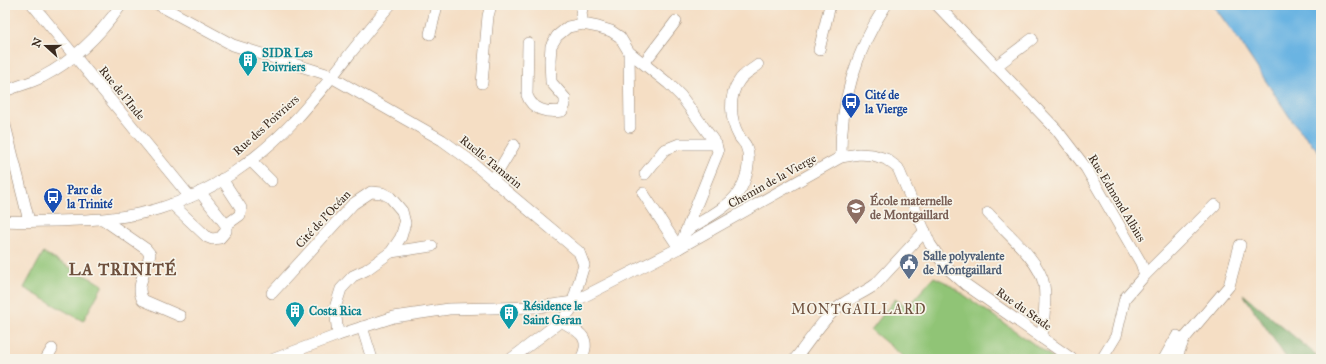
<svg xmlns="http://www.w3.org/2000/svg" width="1326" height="364" font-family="'IM FELL Great Primer',serif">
<rect width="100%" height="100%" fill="#f7f3e8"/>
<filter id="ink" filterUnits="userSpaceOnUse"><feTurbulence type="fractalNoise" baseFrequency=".025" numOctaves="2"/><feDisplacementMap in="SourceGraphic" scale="8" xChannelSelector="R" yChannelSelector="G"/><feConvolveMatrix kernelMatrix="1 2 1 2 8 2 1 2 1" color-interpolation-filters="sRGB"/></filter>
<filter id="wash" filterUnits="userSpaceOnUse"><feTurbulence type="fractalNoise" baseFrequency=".012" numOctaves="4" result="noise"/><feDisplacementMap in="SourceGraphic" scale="16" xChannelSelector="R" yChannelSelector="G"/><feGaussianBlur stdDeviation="0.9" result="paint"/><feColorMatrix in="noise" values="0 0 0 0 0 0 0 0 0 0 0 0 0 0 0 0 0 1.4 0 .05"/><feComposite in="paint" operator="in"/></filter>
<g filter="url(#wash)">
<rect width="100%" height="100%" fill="#f5dec4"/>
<g fill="#90c476" stroke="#66774a">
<polygon points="43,253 103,285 83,321 24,288"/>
<polygon points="934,277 947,283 1055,359 906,359 871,330 895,299 907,307"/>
</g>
<polygon fill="#74aa67" stroke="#586a42" points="1243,294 1321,359 1287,359"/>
<polygon fill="#6ab4e2" stroke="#526f80" points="1213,5 1321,5 1321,154 1293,122 1240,42"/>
</g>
<g filter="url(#ink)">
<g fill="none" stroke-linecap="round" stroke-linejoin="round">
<defs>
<g id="minor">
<polyline points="33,5 190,197"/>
<polyline points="159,5 233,45 326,74 442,140 468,159 579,252 584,265 570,311 561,321 511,359"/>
<polyline points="583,5 581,13 583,24"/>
<polyline points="937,5 1056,129 1086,168 1141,263 1145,275 1125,298 1116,336 1102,359"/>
<polyline points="430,34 437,5"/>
<path d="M528,43l-1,52c5,15 20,18 35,16l3,-6v-7l-14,-16 -1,-22 1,-14 6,-10 11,-9 15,-3 15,3 13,4 9,6 9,15 40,32 12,12 35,48 2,8 -39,96"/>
<polyline points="819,50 830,5"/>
<polyline points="629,52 630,127"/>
<polyline points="644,63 676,21"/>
<polyline points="995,67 1032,39"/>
<polyline points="482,83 488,16 491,5"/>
<path d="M5,91c12,-5 26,-8 37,-14 33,-17 58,-42 79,-72"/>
<polyline points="5,125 29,221"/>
<path d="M841,157c-1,-53 15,-107 45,-152"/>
<polyline points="250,160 271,181"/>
<polyline points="645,174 664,150 679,144 716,144"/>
<polyline points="222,179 241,208 240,215 226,225"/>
<polyline points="493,180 514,145"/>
<polyline points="643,193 679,248"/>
<polyline points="172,204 207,237 212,239 220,238 226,231 226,225 200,192"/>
<path d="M988,213c17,19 52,47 56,72 3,17 -1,36 -2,53"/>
<path d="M104,220l42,29 4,5c-2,15 -16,32 -7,46l37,16"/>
<path d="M5,221c17,1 34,0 51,0 34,-1 69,-2 102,-12 53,-15 103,-52 140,-92 33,-36 60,-76 92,-112"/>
<path d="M686,231c15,-10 42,-23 52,-38 8,-11 14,-33 8,-47 -1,-3 -5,-6 -7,-10 -9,-16 -11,-40 0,-55 4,-7 13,-11 19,-16"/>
<polyline points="391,252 432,246"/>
<polyline points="1145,275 1215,205"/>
<polyline points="272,293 353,204 371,192 382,193 390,197 402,211 405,223 401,237 391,252 366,270 353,276 341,289 335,308 338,335"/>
<path d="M561,321c17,10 32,16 20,38"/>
<polyline points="362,327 372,359"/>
<polyline points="46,359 52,349"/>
<polyline points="274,359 338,335 394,317 449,309 538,307 573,302 679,248 841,157 859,154 873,155 886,159 898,168 930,244 945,266 965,284 1072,359"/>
<path d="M795,359c15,-18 29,-43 49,-56 10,-7 22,-11 32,-19l49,-53"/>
<polyline points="1164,359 1177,336"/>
<polyline points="1176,359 1184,339 1229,286 1240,245"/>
</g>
</defs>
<use href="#minor" stroke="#988471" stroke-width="12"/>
<use href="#minor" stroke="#fff" stroke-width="11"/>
</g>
</g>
<defs>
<symbol id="building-pin" viewBox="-11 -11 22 30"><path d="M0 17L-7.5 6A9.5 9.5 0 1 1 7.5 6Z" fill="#0f9aa8" stroke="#f7f3e8"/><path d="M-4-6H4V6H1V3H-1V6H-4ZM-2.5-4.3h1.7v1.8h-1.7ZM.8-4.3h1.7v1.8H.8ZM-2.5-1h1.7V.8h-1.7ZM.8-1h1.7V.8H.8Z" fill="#fff"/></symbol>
<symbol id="bus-pin" viewBox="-11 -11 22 30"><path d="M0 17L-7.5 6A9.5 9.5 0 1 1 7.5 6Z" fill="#1a4fb4" stroke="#f7f3e8"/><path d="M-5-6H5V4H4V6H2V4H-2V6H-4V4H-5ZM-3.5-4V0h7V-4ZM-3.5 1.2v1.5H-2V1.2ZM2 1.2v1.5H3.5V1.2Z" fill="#fff"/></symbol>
<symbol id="school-pin" viewBox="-11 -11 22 30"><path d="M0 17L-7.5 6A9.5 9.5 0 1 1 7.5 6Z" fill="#8d6e63" stroke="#f7f3e8"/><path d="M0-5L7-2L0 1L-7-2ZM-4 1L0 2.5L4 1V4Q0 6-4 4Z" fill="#fff"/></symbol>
<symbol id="civic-pin" viewBox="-11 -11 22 30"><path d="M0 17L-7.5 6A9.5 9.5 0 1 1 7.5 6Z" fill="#5c6f8a" stroke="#f7f3e8"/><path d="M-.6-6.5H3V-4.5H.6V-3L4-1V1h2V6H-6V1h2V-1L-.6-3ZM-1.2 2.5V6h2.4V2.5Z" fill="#fff"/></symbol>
</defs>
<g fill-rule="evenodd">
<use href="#building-pin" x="237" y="49" width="22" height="30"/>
<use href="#bus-pin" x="840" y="91" width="22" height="30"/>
<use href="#bus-pin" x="42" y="186" width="22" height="30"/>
<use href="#school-pin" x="845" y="197" width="22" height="30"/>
<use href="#civic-pin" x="898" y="252" width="22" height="30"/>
<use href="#building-pin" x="284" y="300" width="22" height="30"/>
<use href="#building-pin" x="498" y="302" width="22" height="30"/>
</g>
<g text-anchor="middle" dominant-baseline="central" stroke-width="3.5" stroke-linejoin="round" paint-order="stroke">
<g font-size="12" font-weight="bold" fill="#0d838f" stroke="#f7f3e8" text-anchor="start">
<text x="262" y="53">SIDR Les<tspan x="262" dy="14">Poivriers</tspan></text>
<text x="523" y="306">Résidence le<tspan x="523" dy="14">Saint Geran</tspan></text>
<text x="309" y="311">Costa Rica</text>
</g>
<g font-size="12" fill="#3b2a1e" stroke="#f7f3e8">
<text transform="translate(122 93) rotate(51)">Rue de l'Inde</text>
<text transform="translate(266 125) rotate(-42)">Rue des Poivriers</text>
<text transform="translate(491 162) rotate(39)">Ruelle Tamarin</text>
<text transform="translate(772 181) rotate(-29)">Chemin de la Vierge</text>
<text transform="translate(1117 198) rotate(59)">Rue Edmond Albius</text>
<text transform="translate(323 219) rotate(-47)">Cité de l'Océan</text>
<text transform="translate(1024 309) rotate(35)">Rue du Stade</text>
</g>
<g font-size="12" font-weight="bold" fill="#164399" stroke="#f7f3e8" text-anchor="start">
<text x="865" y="95">Cité de<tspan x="865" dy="14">la Vierge</tspan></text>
<text x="67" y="190">Parc de<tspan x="67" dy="14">la Trinité</tspan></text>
</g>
<g font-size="12" font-weight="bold" fill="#785e54" stroke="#f7f3e8" text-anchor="start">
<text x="870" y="201">École maternelle<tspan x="870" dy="14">de Montgaillard</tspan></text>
</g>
<g font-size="12" font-weight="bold" fill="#4e5e75" stroke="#f7f3e8" text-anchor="start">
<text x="923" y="256">Salle polyvalente<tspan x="923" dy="14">de Montgaillard</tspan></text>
</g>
<g font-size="14" letter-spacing="1" fill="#6e503d" stroke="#f7f3e8">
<text x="859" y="309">MONTGAILLARD</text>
</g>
<g font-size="16" font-weight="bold" letter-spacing="1" fill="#6e503d" stroke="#f7f3e8">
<text x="123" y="269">LA TRINITÉ</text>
</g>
</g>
<rect width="1326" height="364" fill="none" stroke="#f7f3e8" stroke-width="20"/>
<g transform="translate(46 46) rotate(291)" stroke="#f7f3e8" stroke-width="3" paint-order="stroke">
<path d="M0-3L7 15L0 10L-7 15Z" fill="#3b2a1e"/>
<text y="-6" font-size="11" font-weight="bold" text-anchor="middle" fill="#3b2a1e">N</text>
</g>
</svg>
